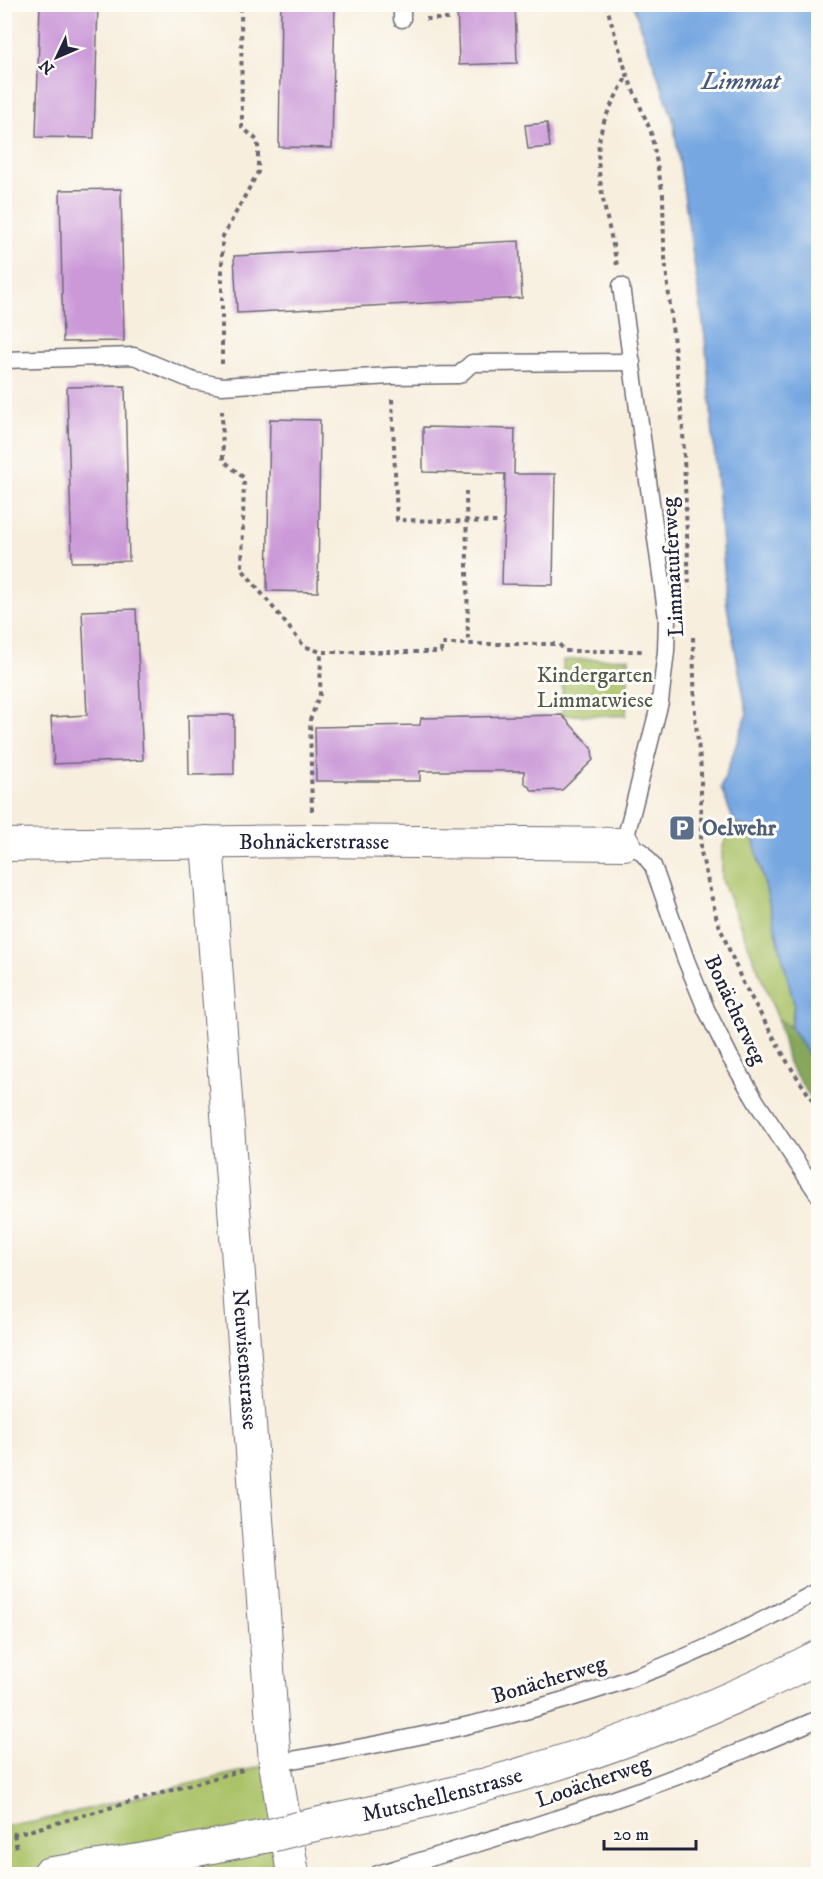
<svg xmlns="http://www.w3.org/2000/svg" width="823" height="1879" font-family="'IM FELL DW Pica',serif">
<rect width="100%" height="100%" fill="#fdfcf7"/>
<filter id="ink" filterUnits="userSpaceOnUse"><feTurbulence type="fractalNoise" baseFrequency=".0167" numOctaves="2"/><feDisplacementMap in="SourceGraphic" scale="12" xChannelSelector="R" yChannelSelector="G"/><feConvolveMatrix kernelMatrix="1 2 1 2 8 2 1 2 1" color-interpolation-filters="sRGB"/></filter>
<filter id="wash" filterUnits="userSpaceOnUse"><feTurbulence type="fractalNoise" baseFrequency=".008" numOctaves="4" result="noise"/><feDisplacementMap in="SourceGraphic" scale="24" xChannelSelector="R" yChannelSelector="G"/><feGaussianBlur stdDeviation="1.35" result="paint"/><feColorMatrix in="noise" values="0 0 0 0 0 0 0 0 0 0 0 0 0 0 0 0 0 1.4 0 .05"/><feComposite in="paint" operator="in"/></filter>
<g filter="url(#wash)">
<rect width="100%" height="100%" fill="#f7eedd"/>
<g fill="#aac268" stroke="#667252" stroke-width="1.5">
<polygon points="629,658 626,716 562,715 563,660"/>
<polygon points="734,822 751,829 794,1004 791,1028 778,1019 722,880 722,848"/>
<polygon points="275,1763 293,1874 5,1874 4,1826 34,1822"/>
</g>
<polygon fill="#87a85c" stroke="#54654c" stroke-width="1.5" points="778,1019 791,1028 818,1069 818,1109 788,1063"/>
<polygon fill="#77a7e1" stroke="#4c648e" stroke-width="1.5" points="633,5 818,5 818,1069 791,1028 794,1004 751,829 734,822 721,788 747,714 727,606 705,337 673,119"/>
<g id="blocks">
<g fill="#cb99d8">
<polygon points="40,4 98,4 94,138 36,137"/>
<polygon points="281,4 335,4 332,148 279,147"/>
<polygon points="457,4 515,4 517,63 459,65"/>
<polygon points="547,123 550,147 528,149 525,125"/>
<polygon points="121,189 124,341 63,342 60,190"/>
<polygon points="519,241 522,298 237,313 234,256"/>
<polygon points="125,386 129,561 72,562 67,387"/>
<polygon points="270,419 320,420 318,592 267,591"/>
<polygon points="423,427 515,429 514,474 555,474 553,585 502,584 505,474 423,472"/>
<polygon points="136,609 143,760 54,764 51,717 87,715 82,611"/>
<polygon points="188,715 234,715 234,774 189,775"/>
<polygon points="562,715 592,748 593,760 562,790 533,791 524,782 524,771 420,771 420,781 316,781 315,727 420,725 421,718"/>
</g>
</g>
</g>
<g filter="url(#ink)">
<use href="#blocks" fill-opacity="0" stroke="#6d6974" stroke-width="1.5"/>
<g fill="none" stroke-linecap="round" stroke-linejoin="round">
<defs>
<g id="service">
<polyline points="402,4 402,19"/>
<polyline points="621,286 667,618 666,651 660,702 624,844 641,851 653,866 686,960 706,1009 730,1057 757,1103 818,1194"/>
<polyline points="4,360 134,356 194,381 222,386 391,376 459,375 472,363 632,362"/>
<path d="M275,1763c120,-21 239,-43 354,-84 66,-23 129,-55 189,-88"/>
<path d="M378,1874c51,-16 102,-31 153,-47 98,-31 193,-67 287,-108"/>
</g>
<g id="minor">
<path id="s1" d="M207,842l68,921 18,111"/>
<path id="s2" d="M4,845l309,-4 311,3"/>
</g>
<g id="secondary">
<path id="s3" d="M300,1828c49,-11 99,-20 147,-33 128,-33 254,-78 371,-138"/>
<polyline points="49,1874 142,1860 272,1835"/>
</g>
</defs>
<use href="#service" stroke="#6d6974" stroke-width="19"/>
<use href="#minor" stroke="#6d6974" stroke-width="34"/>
<use href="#secondary" stroke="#6d6974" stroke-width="35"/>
<g stroke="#6d6974" stroke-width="4" stroke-dasharray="4.5 4.5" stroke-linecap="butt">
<polyline points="606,4 627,75 651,132 663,195 664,248 683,431 689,588"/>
<polyline points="426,19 449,19"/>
<path d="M617,265c-7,-39 -24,-91 -17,-129 4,-21 17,-41 27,-60"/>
<polyline points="222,364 222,238 258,172 258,141 242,127 241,4"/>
<polyline points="392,399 397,520 497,522"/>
<polyline points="222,410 223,460 244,478 242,569 304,646 321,652 441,652 442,644 559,644 565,651 644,651"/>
<polyline points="466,491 468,644"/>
<polyline points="693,637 695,715 701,769 701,852 717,920 742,981 788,1063 818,1109"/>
<polyline points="312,811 310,720 320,694 321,652"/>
<polyline points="14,1834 17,1849"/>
<polyline points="4,1836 32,1830 246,1769"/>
</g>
<use href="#service" stroke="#fff" stroke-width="16"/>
<use href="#minor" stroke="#fff" stroke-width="32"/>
<use href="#secondary" stroke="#fff" stroke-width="33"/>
<defs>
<polyline id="secondary-bridge" points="272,1835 300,1828"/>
</defs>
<use href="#secondary-bridge" stroke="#6d6974" stroke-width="35" stroke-linecap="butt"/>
<use href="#secondary-bridge" stroke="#fff" stroke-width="33"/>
</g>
</g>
<defs>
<symbol id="parking-square" viewBox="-11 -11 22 22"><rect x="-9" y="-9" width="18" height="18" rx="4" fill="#5c6f8a" stroke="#fdfcf7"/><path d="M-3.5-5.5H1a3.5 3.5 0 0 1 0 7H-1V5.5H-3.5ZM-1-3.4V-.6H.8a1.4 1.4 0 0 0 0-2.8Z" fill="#fff"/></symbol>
</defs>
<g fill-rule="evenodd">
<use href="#parking-square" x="667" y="813" width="30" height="30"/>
</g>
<g text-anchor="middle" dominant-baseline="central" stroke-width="6" stroke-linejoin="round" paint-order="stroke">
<g font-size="22" fill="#22223b" stroke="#fdfcf7">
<text transform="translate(673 567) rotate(-93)">Limmatuferweg</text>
<text stroke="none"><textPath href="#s2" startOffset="310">Bohnäckerstrasse</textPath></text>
<text transform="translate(735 1010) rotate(65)">Bonächerweg</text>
<text stroke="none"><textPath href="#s1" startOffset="519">Neuwisenstrasse</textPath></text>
<text transform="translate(549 1680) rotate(-17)">Bonächerweg</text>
<text transform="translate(593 1782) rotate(-19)">Looächerweg</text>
<text stroke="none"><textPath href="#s3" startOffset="146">Mutschellenstrasse</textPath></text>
</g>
<g font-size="22" fill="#525a4b" stroke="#fdfcf7">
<text x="595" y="675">Kindergarten<tspan x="595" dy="25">Limmatwiese</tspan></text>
</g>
<g font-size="22" font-weight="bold" fill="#4e5e75" stroke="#fdfcf7" text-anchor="start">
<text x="702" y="828">Oelwehr</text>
</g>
<g font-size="24" font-style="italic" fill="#44577d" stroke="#fdfcf7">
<text x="741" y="82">Limmat</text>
</g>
</g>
<rect width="823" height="1879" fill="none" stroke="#fdfcf7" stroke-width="24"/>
<g transform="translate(57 57) rotate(226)" stroke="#fdfcf7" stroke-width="4.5" paint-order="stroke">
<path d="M0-4.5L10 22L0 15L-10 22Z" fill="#22223b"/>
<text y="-9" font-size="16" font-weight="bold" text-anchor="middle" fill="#22223b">N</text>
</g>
<path d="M604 1840v9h92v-9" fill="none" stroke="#22223b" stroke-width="3"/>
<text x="613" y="1840" font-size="18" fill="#22223b" stroke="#fdfcf7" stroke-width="4.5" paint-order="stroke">20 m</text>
</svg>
